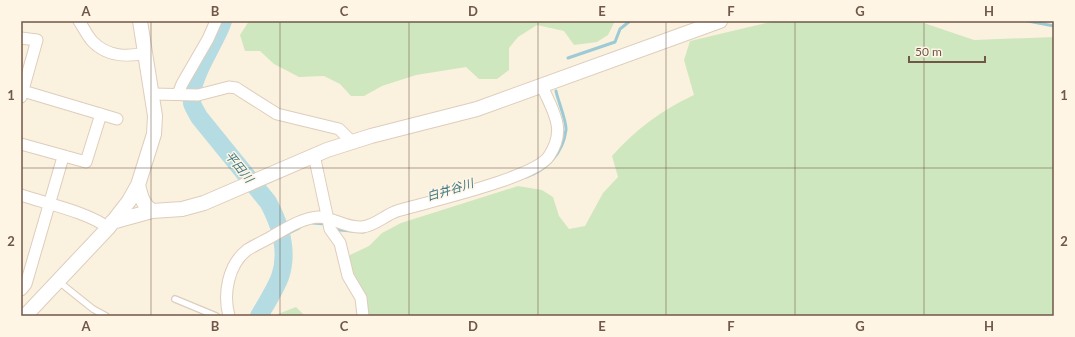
<svg xmlns="http://www.w3.org/2000/svg" width="1075" height="337" font-family="Lato,'Noto Sans JP',sans-serif">
<style>
.green{fill:#cfe7bf}
.lines{fill:none;stroke-linecap:round;stroke-linejoin:round}
.stream{stroke:#9ccbd5;stroke-width:3}
.river{stroke:#b5dce3;stroke-width:18}
.service-casing{stroke:#decdbc;stroke-width:8}
.minor-casing{stroke:#decdbc;stroke-width:13}
.tertiary-casing{stroke:#decdbc;stroke-width:16}
.service{stroke:#fff;stroke-width:5.5}
.minor{stroke:#fff;stroke-width:11}
.tertiary{stroke:#fff;stroke-width:14}
.grid{fill:none;stroke:#705748;stroke-width:1;stroke-opacity:0.55}
.labels{text-anchor:middle;stroke-width:3;stroke-linejoin:round;paint-order:stroke}
.water-label{font-size:12px;font-style:italic;fill:#437984;stroke:#fef5e5}
.neatline{fill:none;stroke:#705748;stroke-width:1.5}
.grid-label{font-size:13px;text-anchor:middle;font-weight:bold;fill:#705748}
</style>
<rect width="100%" height="100%" fill="#fbf1df"/>
<path class="green" d="M249,21H615L608,35L597,42L574,45L564,31L537,25L518,37L509,48V70L497,79H479L466,67L416,75L382,86L364,96H351L340,84L324,76L299,77L274,64L260,51H245L240,35Z
M775,21H918L974,40L1054,37V316H367L359,286L350,267V255L369,246L382,233L401,223L518,186L542,190L553,197L559,216L569,229L585,226L603,193L618,177L612,156C636,129 662,110 694,95L684,60L690,41Z
M296,307L305,316H277L278,314Z"/>
<g class="lines">
<path class="stream" d="M1028,21L1054,26
M568,58L615,42L620,29L630,21
M526,177C547,170 563,153 566,130C567,122 558,101 556,91
M313,223L326,224
M334,228L340,230L364,232
M282,239L287,234L299,228"/>
<path class="river" d="M223,21C215,45 189,78 192,103C193,107 197,113 199,117L268,202C280,224 289,251 280,277C275,290 266,304 259,316"/>
<g class="service-casing">
<path id="service" d="M58,281L93,309L106,316
M175,299L216,316"/>
</g>
<g class="minor-casing">
<path id="minor" d="M79,21C84,28 87,36 93,42C108,57 127,57 146,53
M21,38L37,40L21,97
M23,91L117,119
M153,94L198,95L229,87L236,88L277,114L339,129L352,142
M178,94L182,84L208,39L216,21
M21,144L86,162L101,114
M314,155L330,229L340,243L348,276L361,298L363,316
M21,195C44,203 91,213 108,228
M21,290L26,284L63,157
M229,316C223,294 228,265 247,250C255,245 264,241 271,237C285,229 302,218 318,217C333,217 345,228 362,227C375,226 385,215 397,211C427,202 535,178 549,156C567,129 553,112 542,86"/>
</g>
<g class="tertiary-casing">
<path id="tertiary" d="M152,211L182,209L204,203L327,150L371,136L477,109L720,21
M112,222L152,211C142,204 141,196 138,185
M25,316L108,228L129,201L138,185L154,134L155,116L140,21"/>
</g>
<use href="#service" class="service"/>
<use href="#minor" class="minor"/>
<use href="#tertiary" class="tertiary"/>
</g>
<path class="grid" d="M151,21V316M280,21V316M409,21V316M538,21V316M666,21V316M795,21V316M924,21V316M21,168H1054"/>
<g class="labels">
<g class="water-label">
<text transform="translate(239 167) rotate(51)" y="4">平田川</text>
<text transform="translate(450 190) rotate(-17)" y="4">白井谷川</text>
</g>
</g>
<rect width="1075" height="337" fill="none" stroke="#fef5e5" stroke-width="44"/>
<path d="M909 56v6h76v-6" fill="none" stroke="#705748" stroke-width="2"/>
<text x="915" y="56" font-size="12" fill="#705748" stroke="#fef5e5" stroke-width="3" paint-order="stroke">50 m</text>
<rect x="22" y="22" width="1031" height="293" class="neatline"/>
<g class="grid-label">
<text x="86" y="16">A</text>
<text x="215" y="16">B</text>
<text x="344" y="16">C</text>
<text x="473" y="16">D</text>
<text x="602" y="16">E</text>
<text x="731" y="16">F</text>
<text x="860" y="16">G</text>
<text x="989" y="16">H</text>
<text x="11" y="100">1</text>
<text x="1064" y="100">1</text>
<text x="11" y="246">2</text>
<text x="1064" y="246">2</text>
<text x="86" y="331">A</text>
<text x="215" y="331">B</text>
<text x="344" y="331">C</text>
<text x="473" y="331">D</text>
<text x="602" y="331">E</text>
<text x="731" y="331">F</text>
<text x="860" y="331">G</text>
<text x="989" y="331">H</text>
</g>
</svg>
